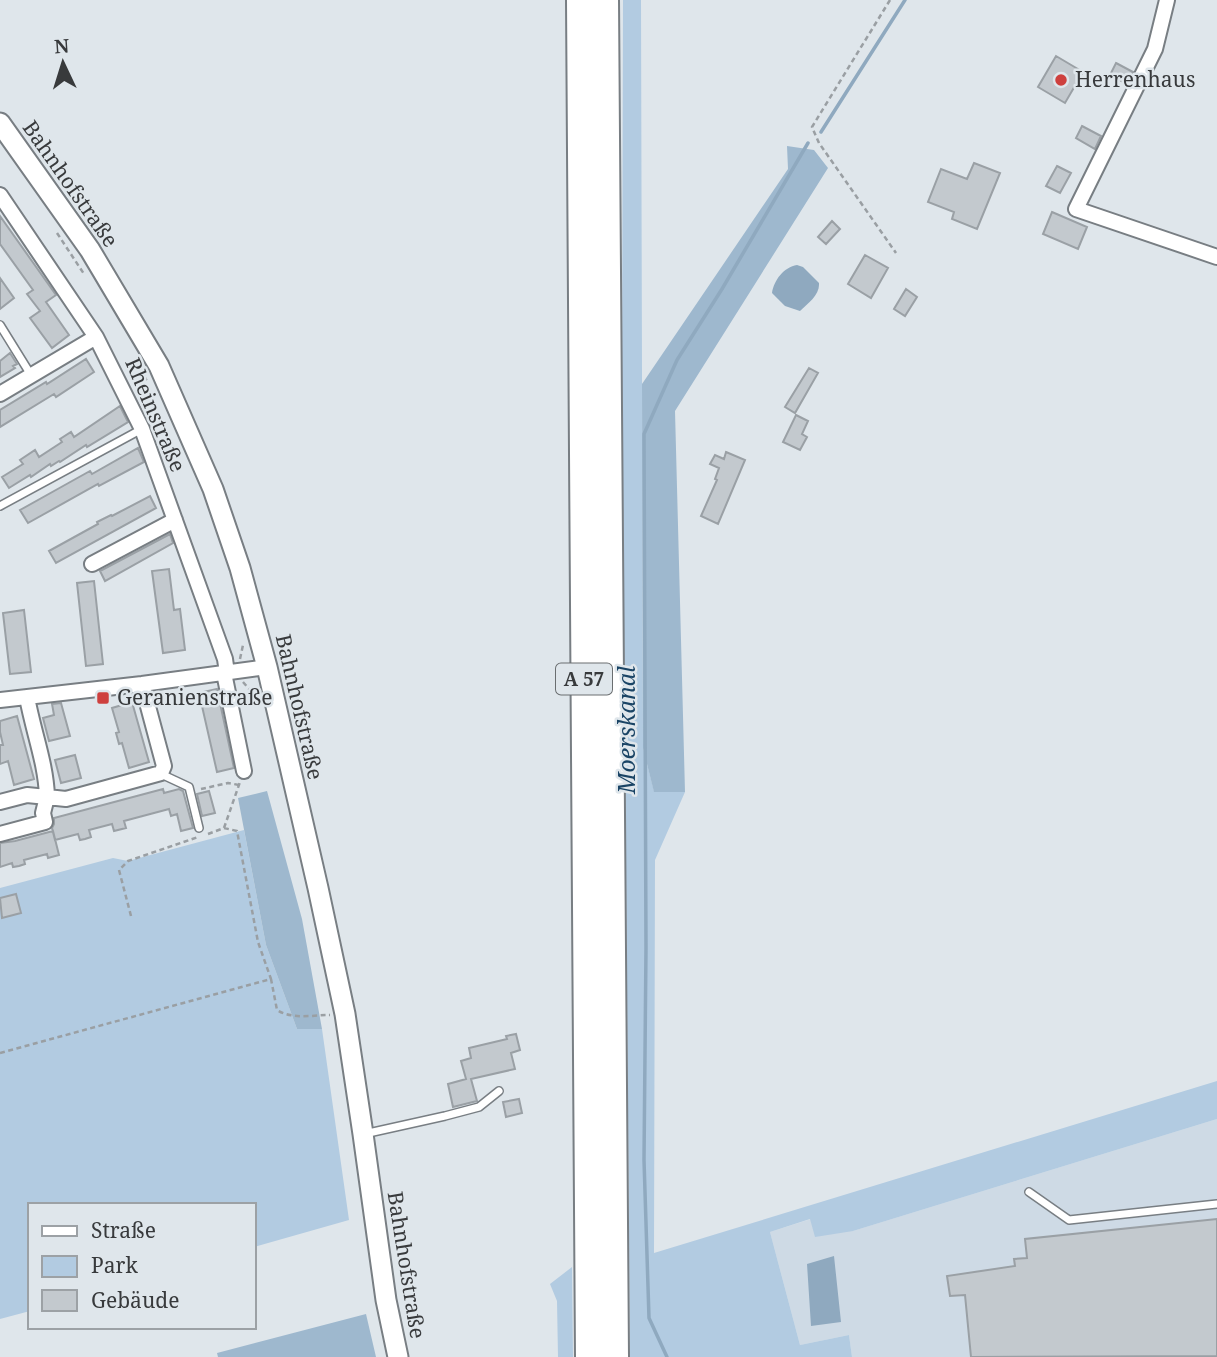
<svg xmlns="http://www.w3.org/2000/svg" width="1217" height="1357" font-family="'Noto Serif',serif">
<style>
.built{fill:#cedae5}
.green{fill:#b2cbe1}
.forest{fill:#9eb8ce}
.water{fill:#8fa9bf}
.lines{fill:none;stroke-linecap:round;stroke-linejoin:round}
.stream{stroke:#8fa9bf;stroke-width:3.5}
.building{fill:#c3c9ce;stroke:#9aa0a5;stroke-width:2}
.service-casing{stroke:#787e83;stroke-width:10}
.minor-casing{stroke:#787e83;stroke-width:18}
.secondary-casing{stroke:#787e83;stroke-width:23}
.motorway-casing{stroke:#787e83;stroke-width:30}
.path{stroke:#9a9fa3;stroke-width:2.5;stroke-dasharray:5 3.5;stroke-linecap:butt}
.service{stroke:#fff;stroke-width:7}
.minor{stroke:#fff;stroke-width:14}
.secondary{stroke:#fff;stroke-width:19}
.motorway{stroke:#fff;stroke-width:26}
.poi-dot{fill:#ce403e;stroke:#dfe6eb;stroke-width:2.5}
.labels{text-anchor:middle;stroke-width:5;stroke-linejoin:round;paint-order:stroke}
.shield{fill:#dfe6eb;stroke:#6a6e70;stroke-width:2}
.shield-label{font-size:19px;font-weight:bold;fill:#383a3c}
.poi-label{font-size:21px;fill:#383a3c;stroke:#dfe6eb;text-anchor:start}
.street-label{font-size:21px;fill:#383a3c;stroke:#dfe6eb}
.water-label{font-size:23px;font-style:italic;fill:#1a4465;stroke:#dfe6eb}
</style>
<rect width="100%" height="100%" fill="#dfe6eb"/>
<path class="built" d="M1217,1119V1357H852L849,1335L800,1345L770,1232L811,1219L853,1231Z"/>
<path class="green" d="M623,0H641L643,748L654,791L685,792L655,860L654,1253L1217,1081V1119L853,1231L815,1237L810,1219L770,1232L800,1345L849,1335L852,1357H630L622,383Z
M244,830L266,945L297,1029H322L349,1220L254,1247V1205H30V1311L0,1319V888L113,858L128,861Z
M572,1267L573,1357H558L557,1301L550,1284Z"/>
<path class="forest" d="M787,146L814,150L828,168L675,411L685,792H654L643,748L642,384L788,169Z
M267,791L302,919L322,1029H297L266,945L238,798Z
M366,1314L376,1357H218L217,1353Z"/>
<path class="water" d="M797,265L803,267L819,283C820,295 808,303 800,311L785,306L772,293C774,280 784,267 797,265Z
M834,1256L841,1322L811,1326L807,1264Z"/>
<g class="lines">
<path class="stream" d="M821,132L905,0
M667,1357L649,1318L644,1160L646,948L644,434L677,360L722,289L808,143"/>
</g>
<path class="building" d="M1056,56L1083,72L1065,103L1038,87Z
M1116,63L1133,72L1127,84L1110,75Z
M1082,126L1101,136L1095,149L1076,138Z
M974,163L1000,173L977,229L952,219L954,212L928,202L941,169L967,179Z
M1057,166L1071,173L1060,193L1046,186Z
M1052,212L1087,227L1078,249L1043,234Z
M0,216L56,295L46,302L69,335L52,348L30,318L40,311L27,294L33,290L0,244Z
M832,221L840,229L826,244L818,237Z
M865,255L888,268L871,298L848,284Z
M0,278L14,298L0,309Z
M906,289L917,297L905,316L894,309Z
M10,353L17,364L13,366L15,368L0,377V361Z
M86,359L94,372L56,397L54,394L0,427V410L46,382L47,384Z
M809,368L818,373L795,413L785,407Z
M120,406L128,422L87,447L86,445L60,462L59,461L51,466L50,464L31,477L30,475L9,488L2,477L23,464L20,460L35,450L39,457L62,442L60,439L71,432L74,437Z
M796,415L808,421L802,434L807,437L800,450L783,442Z
M138,448L144,462L99,486L98,484L28,523L20,510L72,481L90,471L92,474Z
M726,452L745,460L718,524L701,516L717,480L715,479L719,468L710,464L715,455L724,459Z
M150,496L156,508L56,563L49,551L98,524L97,522L111,515L112,516Z
M170,534L173,543L105,581L100,571Z
M169,569L174,610L180,609L185,650L163,653L152,571Z
M94,581L103,664L86,666L77,583Z
M24,610L31,672L10,674L3,613Z
M217,689L234,768L217,772L199,693Z
M132,702L149,762L129,768L122,743L119,744L116,733L119,732L112,708Z
M61,703L70,736L49,741L43,718L54,715L52,704Z
M17,716L34,779L14,785L8,761L0,764V745H3L0,732V721Z
M75,755L81,778L61,783L55,760Z
M163,789L164,793L179,789L183,791L193,828L181,831L177,814L171,816L169,809L124,821L126,828L114,831L112,824L89,830L91,837L85,839L80,840L78,834L55,840L52,828L54,824V818Z
M209,791L215,813L202,816L197,794Z
M53,831L59,855L48,858L47,854L24,860L25,864L19,866L13,867L12,863L0,867V843L15,841Z
M16,894L21,913L2,918L0,898Z
M516,1034L520,1050L511,1053L515,1069L471,1079L477,1101L453,1107L448,1084L466,1079L461,1061L471,1058L469,1048L507,1039L506,1036Z
M519,1099L522,1113L506,1117L503,1102Z
M1217,1219V1356L971,1357L965,1295L950,1296L947,1276L1015,1266L1014,1259L1027,1258L1025,1239Z"/>
<g class="lines">
<g class="service-casing">
<path id="service" d="M0,325L31,375
M0,506L142,429
M161,774L189,787L199,828
M364,1134L445,1116L479,1107L499,1091
M1029,1192L1069,1220L1217,1204"/>
</g>
<g class="minor-casing">
<path id="minor" d="M1167,0L1155,49L1076,209L1217,257
M0,195L96,337L142,429L225,659L227,673
M0,394L96,337
M92,564L175,520
M224,673L244,771
M27,697C33,731 46,763 47,797L66,799L161,773L164,766L142,684
M0,700L142,684L267,667
M0,802L27,795L47,797L43,813L45,822L0,834"/>
</g>
<g class="secondary-casing">
<path id="secondary" d="M0,123L90,250L159,366L213,489L240,568L267,667L318,888L345,1014L363,1134L386,1300L398,1357"/>
</g>
<g class="motorway-casing">
<path id="motorway" d="M580,0L589,1357
M605,0L615,1357"/>
</g>
<path class="path" d="M890,0L812,127L819,143L896,253
M57,233L84,274
M136,361L148,383
M240,659L243,645
M243,682L257,698
M201,789L228,783L239,785
M224,828L240,782
M208,834L224,828L237,831L258,942L271,979
M131,916L119,870L128,861L198,837
M0,1053L271,979L277,1010C293,1020 313,1015 330,1015"/>
<use href="#service" class="service"/>
<use href="#minor" class="minor"/>
<use href="#secondary" class="secondary"/>
<use href="#motorway" class="motorway"/>
</g>
<g class="poi-dot">
<circle cx="1061" cy="80" r="7"/>
<rect x="96" y="691" width="14" height="14" rx="3.5"/>
</g>
<g class="labels">
<rect class="shield" x="556" y="663.5" width="56" height="31" rx="5"/>
<g class="shield-label">
<text x="584" y="686">A 57</text>
</g>
<g class="poi-label">
<text x="1075" y="87">Herrenhaus</text>
<text x="117" y="705">Geranienstraße</text>
</g>
<g class="street-label">
<text transform="translate(70 184) rotate(55)" y="7">Bahnhofstraße</text>
<text transform="translate(155 415) rotate(67)" y="7">Rheinstraße</text>
<text transform="translate(299 707) rotate(77)" y="7">Bahnhofstraße</text>
<text transform="translate(406 1265) rotate(81)" y="7">Bahnhofstraße</text>
</g>
<g class="water-label">
<text transform="translate(627 730) rotate(-90)" y="8">Moerskanal</text>
</g>
</g>
<rect x="28" y="1203" width="228" height="126" fill="#dfe6eb" stroke="#9ca1a5" stroke-width="2"/>
<rect x="42" y="1226" width="35" height="10" fill="#ffffff" stroke="#9ca1a5" stroke-width="2"/>
<text x="91" y="1238" font-size="21" fill="#383a3c">Straße</text>
<rect x="42" y="1256" width="35" height="21" fill="#b2cbe1" stroke="#9ca1a5" stroke-width="2"/>
<text x="91" y="1273" font-size="21" fill="#383a3c">Park</text>
<rect x="42" y="1290" width="35" height="21" fill="#c3c9ce" stroke="#9ca1a5" stroke-width="2"/>
<text x="91" y="1308" font-size="21" fill="#383a3c">Gebäude</text>
<g transform="translate(63 63) rotate(356)" stroke="#dfe6eb" stroke-width="5" paint-order="stroke">
<path d="M0-5L12 26L0 18L-12 26Z" fill="#383a3c"/>
<text y="-10" font-size="19" font-weight="bold" text-anchor="middle" fill="#383a3c">N</text>
</g>
</svg>
